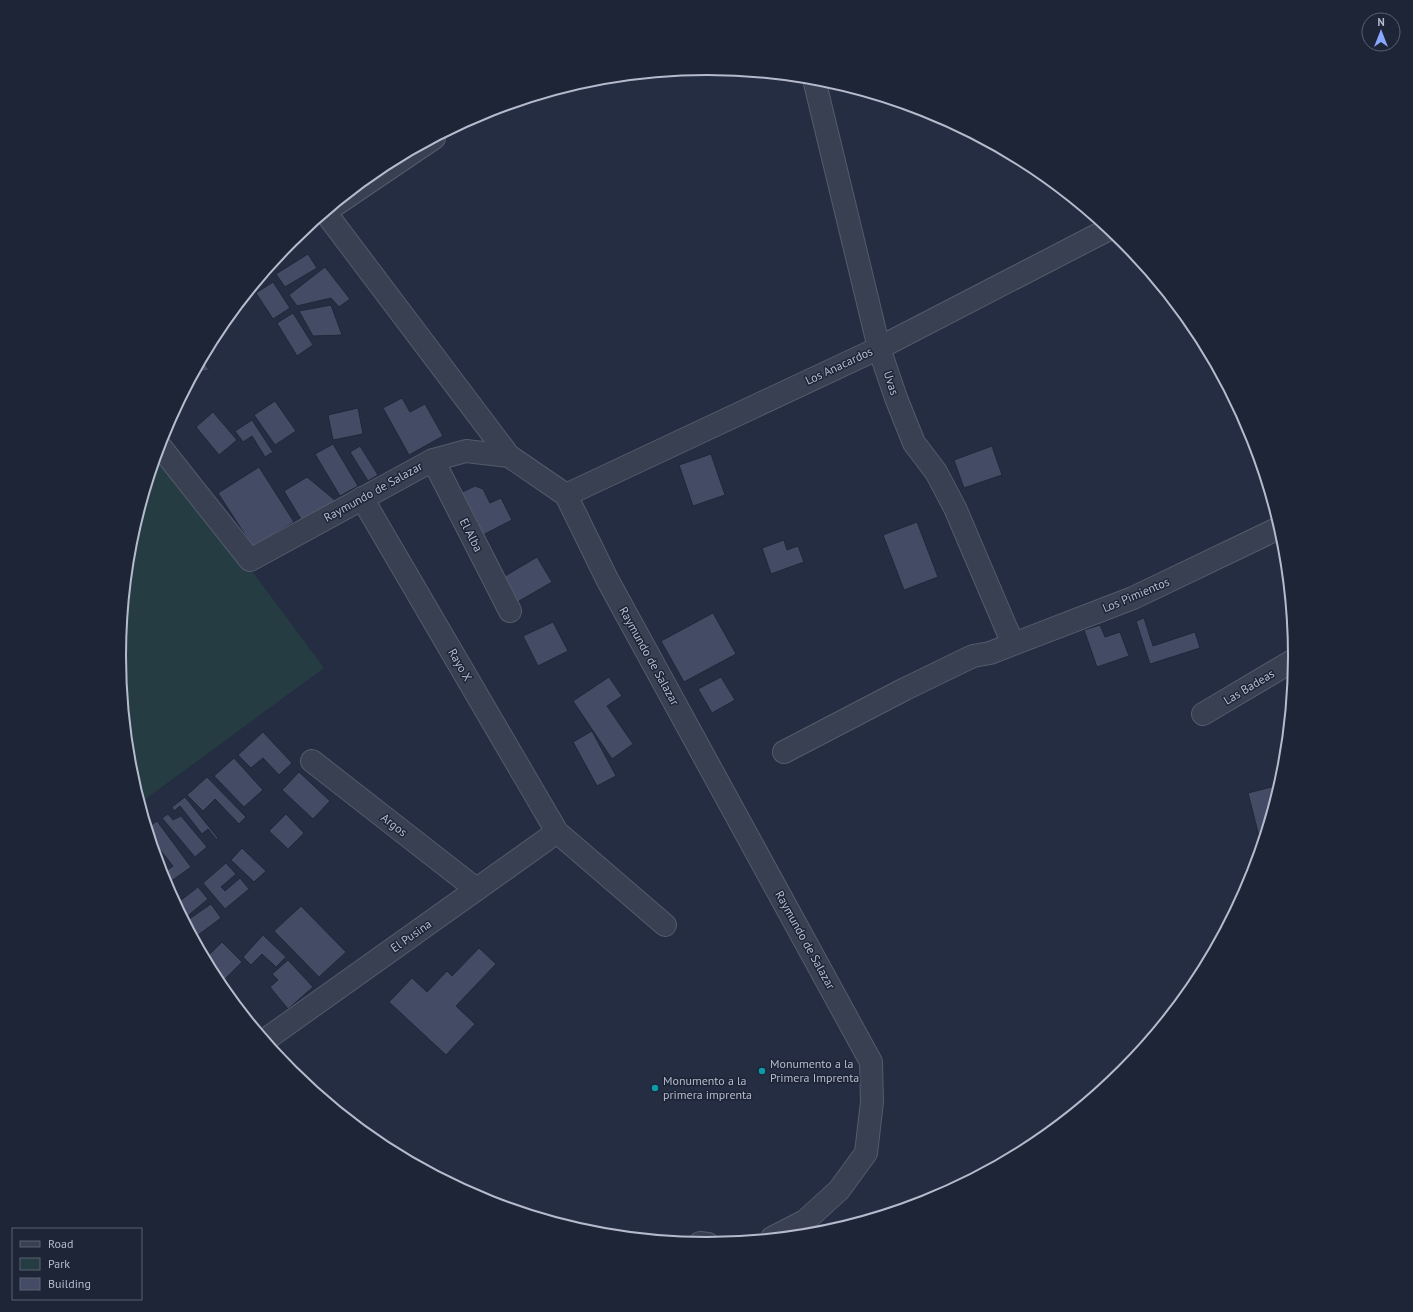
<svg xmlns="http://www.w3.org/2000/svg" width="1413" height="1312" font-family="'PT Sans',sans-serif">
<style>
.green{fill:#263c43}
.building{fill:#434c64;stroke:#1f2739}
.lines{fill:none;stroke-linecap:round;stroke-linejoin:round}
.minor-casing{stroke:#535b6c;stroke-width:24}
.minor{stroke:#394052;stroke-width:22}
.culture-dot{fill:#0f9aa8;stroke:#1d2537;stroke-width:1.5}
.labels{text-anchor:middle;stroke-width:3;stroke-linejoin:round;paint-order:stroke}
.street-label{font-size:12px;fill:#b5bbcc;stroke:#1d2537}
.poi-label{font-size:12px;fill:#b5bbcc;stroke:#1d2537;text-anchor:start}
.rim{fill:none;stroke:#b5bbcc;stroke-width:2}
</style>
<rect width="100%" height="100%" fill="#242d42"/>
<path class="green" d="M159,446L324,668L140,803L130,770L119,656L130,541Z"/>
<path class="building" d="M308,254L317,268L285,287L276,274Z
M325,267L350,299L339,307L331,298L297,306L289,295Z
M273,282L290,308L273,319L256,293Z
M331,305L342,335L313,336L299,311Z
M293,313L313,345L297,356L277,323Z
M202,359L209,370L194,373Z
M402,398L410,412L425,404L443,436L409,455L383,408Z
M275,401L296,431L275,445L254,415Z
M358,408L363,434L333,440L328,415Z
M213,412L237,440L219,455L196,427Z
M252,420L273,452L265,457L252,436L243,442L235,431Z
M333,444L358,486L340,496L315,454Z
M360,446L378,475L368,481L350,452Z
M992,446L1002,475L964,488L954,460Z
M711,454L725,495L693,506L679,465Z
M259,467L294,522L253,547L218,493Z
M307,477L336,501L302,521L284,491Z
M475,486L483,489L490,503L501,498L512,520L479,537L458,494Z
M917,522L938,577L904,590L883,535Z
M784,540L787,550L798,546L804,562L771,574L762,548Z
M537,557L552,582L514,604L500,579Z
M713,613L736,654L684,682L661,641Z
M1144,618L1153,646L1195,632L1200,648L1150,664L1136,621Z
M553,622L568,651L538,666L523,636Z
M1100,625L1105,637L1120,632L1129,656L1097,667L1084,630Z
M609,677L622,696L607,706L633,744L612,759L573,701Z
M721,677L735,700L712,713L698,689Z
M592,731L616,776L597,786L573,742Z
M263,732L292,763L279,775L263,758L251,768L238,755Z
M234,758L263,790L244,807L214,776Z
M299,772L330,801L313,819L282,790Z
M207,777L246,817L239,824L215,799L203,811L187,795Z
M1279,785L1261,844L1248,793Z
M185,797L218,838L217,840L208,829L202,834L180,806L174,811L172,807Z
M168,814L173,820L181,816L207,847L195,857L162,818Z
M286,814L304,833L288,849L269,831Z
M157,821L191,867L170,882L163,873L173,866L157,846L153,849L147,828Z
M242,848L266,871L254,882L231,860Z
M226,863L236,874L221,887L225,891L240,878L249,889L225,909L203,883Z
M198,887L208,899L184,919L176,904Z
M211,904L221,918L194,938L185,922Z
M301,906L346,952L319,977L274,931Z
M263,935L286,957L276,967L262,954L251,965L243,957Z
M222,942L242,962L222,982L212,973L205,959Z
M479,948L496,964L456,1006L475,1024L446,1055L389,1002L412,978L427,992L447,971L452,976Z
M288,960L313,987L288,1009L270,987L278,980L272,974Z"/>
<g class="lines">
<g class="minor-casing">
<path id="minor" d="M814,79L879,348L896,398L914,443L936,472L955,508L1013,644
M332,207L434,138
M325,212L509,456
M159,445L250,560L433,460L466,451L509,456L566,495L607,579L871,1062L872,1102L866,1153L839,1190L805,1221L772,1238
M433,460L510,611
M566,495L879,348L1109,229
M362,498L557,832L665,925
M1203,714L1294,660
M784,752L905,689L973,656L990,653L1133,598L1279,528
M312,761L476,889
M265,1040L557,832
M700,1243L708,1244"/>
</g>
<use href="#minor" class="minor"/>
</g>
<g class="culture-dot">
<circle cx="762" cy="1071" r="4"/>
<circle cx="655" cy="1088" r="4"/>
</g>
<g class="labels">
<g class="street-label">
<text transform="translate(839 366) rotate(-25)" y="4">Los Anacardos</text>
<text transform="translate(891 383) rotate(72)" y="4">Uvas</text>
<text transform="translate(373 492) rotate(-29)" y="4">Raymundo de Salazar</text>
<text transform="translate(471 535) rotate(63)" y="4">El Alba</text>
<text transform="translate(1136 595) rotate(-23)" y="4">Los Pimientos</text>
<text transform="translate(649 656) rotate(61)" y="4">Raymundo de Salazar</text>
<text transform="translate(460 665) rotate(60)" y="4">Rayo X</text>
<text transform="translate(1249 687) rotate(-31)" y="4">Las Badeas</text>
<text transform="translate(394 825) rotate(38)" y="4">Argos</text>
<text transform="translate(411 936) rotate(-35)" y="4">El Pusina</text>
<text transform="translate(805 940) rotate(61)" y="4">Raymundo de Salazar</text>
</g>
<g class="poi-label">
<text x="770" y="1068">Monumento a la<tspan x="770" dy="14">Primera Imprenta</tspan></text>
<text x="663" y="1085">Monumento a la<tspan x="663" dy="14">primera imprenta</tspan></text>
</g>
</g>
<path d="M0 0H1413V1312H0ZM126 656a581 581 0 1 1 1162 0a581 581 0 1 1-1162 0Z" fill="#1d2537" fill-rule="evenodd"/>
<path class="rim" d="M126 656a581 581 0 1 1 1162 0a581 581 0 1 1-1162 0Z"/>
<rect x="12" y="1228" width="130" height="72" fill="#1d2537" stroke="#5a6173"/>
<rect x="20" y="1241" width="20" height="6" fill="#394052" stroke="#5a6173"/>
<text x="48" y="1248" font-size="12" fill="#b5bbcc">Road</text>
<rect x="20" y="1258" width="20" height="12" fill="#263c43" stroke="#5a6173"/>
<text x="48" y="1268" font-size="12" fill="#b5bbcc">Park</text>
<rect x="20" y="1278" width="20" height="12" fill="#434c64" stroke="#5a6173"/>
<text x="48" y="1288" font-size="12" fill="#b5bbcc">Building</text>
<g transform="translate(1381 32)"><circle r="19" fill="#1d2537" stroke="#5a6173"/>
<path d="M0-3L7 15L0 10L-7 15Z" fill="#89a7fe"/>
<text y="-6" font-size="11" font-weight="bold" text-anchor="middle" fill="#b5bbcc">N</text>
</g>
</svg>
